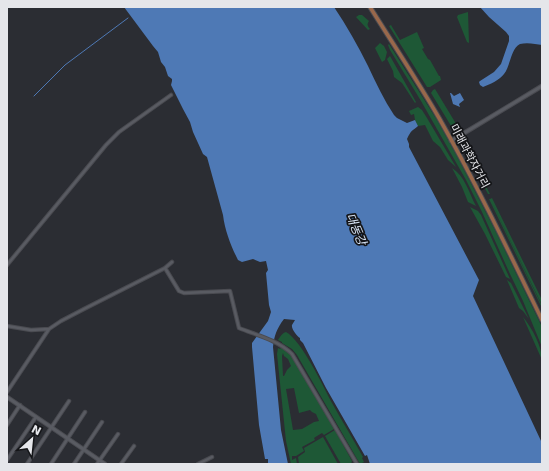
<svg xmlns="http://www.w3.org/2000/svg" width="549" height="471" font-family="'DejaVu Sans','Noto Sans KR',sans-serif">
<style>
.green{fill:#1e5836;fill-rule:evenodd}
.water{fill:#4e79b5}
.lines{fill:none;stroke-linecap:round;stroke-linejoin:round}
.stream{stroke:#4e79b5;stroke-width:1}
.minor-casing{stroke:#4a4b51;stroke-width:4.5}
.tertiary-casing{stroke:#4a4b51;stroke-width:5}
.primary-casing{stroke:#4a4b51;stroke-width:5.5}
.minor{stroke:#595b62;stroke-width:2.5}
.tertiary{stroke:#595b62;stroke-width:3}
.primary{stroke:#99684b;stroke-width:3.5}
.labels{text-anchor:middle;stroke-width:3.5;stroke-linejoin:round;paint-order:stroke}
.street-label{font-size:11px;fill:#e5e6ea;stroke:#141518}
.water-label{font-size:12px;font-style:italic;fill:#d6e2f3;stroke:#141518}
</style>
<rect width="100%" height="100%" fill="#2b2d33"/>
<path class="green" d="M468,12L469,43L467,42L457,17L458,15Z
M359,15H362L369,21C367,24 367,26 370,29L368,30L356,17Z
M391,25L400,40L417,32L424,48L422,49L428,59L430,60L439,76H440L441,80L430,87H427L389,26Z
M380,43L384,46L387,52L385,60L382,62L375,48Z
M389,44L437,120L459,160L497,234L542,327V347L523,301L510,274L482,212L466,180L421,101L390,50L388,45Z
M390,56L416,102L415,103L402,83L394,77L393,71L387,59Z
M435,89L461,132L456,134L431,93L433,90Z
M418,107L422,110L427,118L456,167L448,160L440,147L433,141L425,125L418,126L415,120L414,114L411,115L409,111Z
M460,137L490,194H488L459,139Z
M452,168C465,176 469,193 476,206L468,202L462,187Z
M492,198L542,300V305L490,199Z
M489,199H490L542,306V308Z
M470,207L478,211L481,215L510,279L506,277L485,234Z
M507,280L511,283L529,319L523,311L519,308Z
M523,317C532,328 542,346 542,360Z
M286,332C302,341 323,386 332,403C342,421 353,439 363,457L362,458L364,462L360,464L297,355L292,349L282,343V342L278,340C280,337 282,333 286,332Z
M281,347L289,353L295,360L334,429L324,435L322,433L317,436L314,438L315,440L302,447L304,451L296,456H292V460L296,458L297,464H291L286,441L277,354L278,348L280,349ZM283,353L284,356L288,359L291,366L287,370L284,376H283L282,356ZM294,388L299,413L310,410L312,412L316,414L319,421L314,422L302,429L293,430L286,389Z
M335,430L352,461L351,464H341L325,436Z
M323,437L338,464H299L298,457L305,452L304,448Z"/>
<path class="water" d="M124,7H334C347,26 358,46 368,66C376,83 384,100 394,115L397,118L407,123L415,120L418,126C412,131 411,130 407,139L409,144V147L479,280L473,296L542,443V464H370L367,455L365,456L326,388L303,343L300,340V338C297,336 291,329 292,325C293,323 294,322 295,320L284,319C277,328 274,336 273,347L281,430L288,464H266L268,463V459H265L259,425L252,347V343L268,321L271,312L269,305L266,273L268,270L266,261L260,262L253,259L242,262L238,260C231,246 225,231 223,215L207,157L203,154L193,132L190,122L183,109L171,85L172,81V79L168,76L165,67L161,62L158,52L153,46Z
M480,7H542V45C536,44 527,42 520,44C511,48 510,67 504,74C499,80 491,84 483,87L480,85L479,82L480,81L494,72L501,64L509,41V36L506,32L489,17Z
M450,93H451L454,96L460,93L464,100L459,104L460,107L453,104Z"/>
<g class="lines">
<path class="stream" d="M34,96L65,65L128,18"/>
<g class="minor-casing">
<path id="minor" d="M7,265L106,145L119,132L171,95
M165,268L179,291L184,293L230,291L239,328C256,335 278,340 292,354L357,464
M7,326L31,330L49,329
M7,392L49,329L61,321L84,309L165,268L172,262
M7,425L20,405
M7,460L36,417
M27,464L69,401
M51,464L85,412
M74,464L102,422
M97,464L118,434
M121,464L134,446
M198,464L212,457"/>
</g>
<g class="tertiary-casing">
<path id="tertiary" d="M451,141L542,86
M7,397L105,464"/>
</g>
<g class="primary-casing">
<path id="primary" d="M370,7C393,44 417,80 439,118C476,183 509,252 542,320"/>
</g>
<use href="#minor" class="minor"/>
<use href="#tertiary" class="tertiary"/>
<use href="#primary" class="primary"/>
</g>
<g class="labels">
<g class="street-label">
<text transform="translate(470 156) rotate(62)" y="4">미래과학자거리</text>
</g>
<g class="water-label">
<text transform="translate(356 229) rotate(67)" y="4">대동강</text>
</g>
</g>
<rect width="549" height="471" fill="none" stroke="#e5e6ea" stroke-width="16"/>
<g transform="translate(32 439) rotate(27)" stroke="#141518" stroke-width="3" paint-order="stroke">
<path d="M0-3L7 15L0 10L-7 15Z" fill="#e5e6ea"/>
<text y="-6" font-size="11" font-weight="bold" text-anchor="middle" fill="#e5e6ea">N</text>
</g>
</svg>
